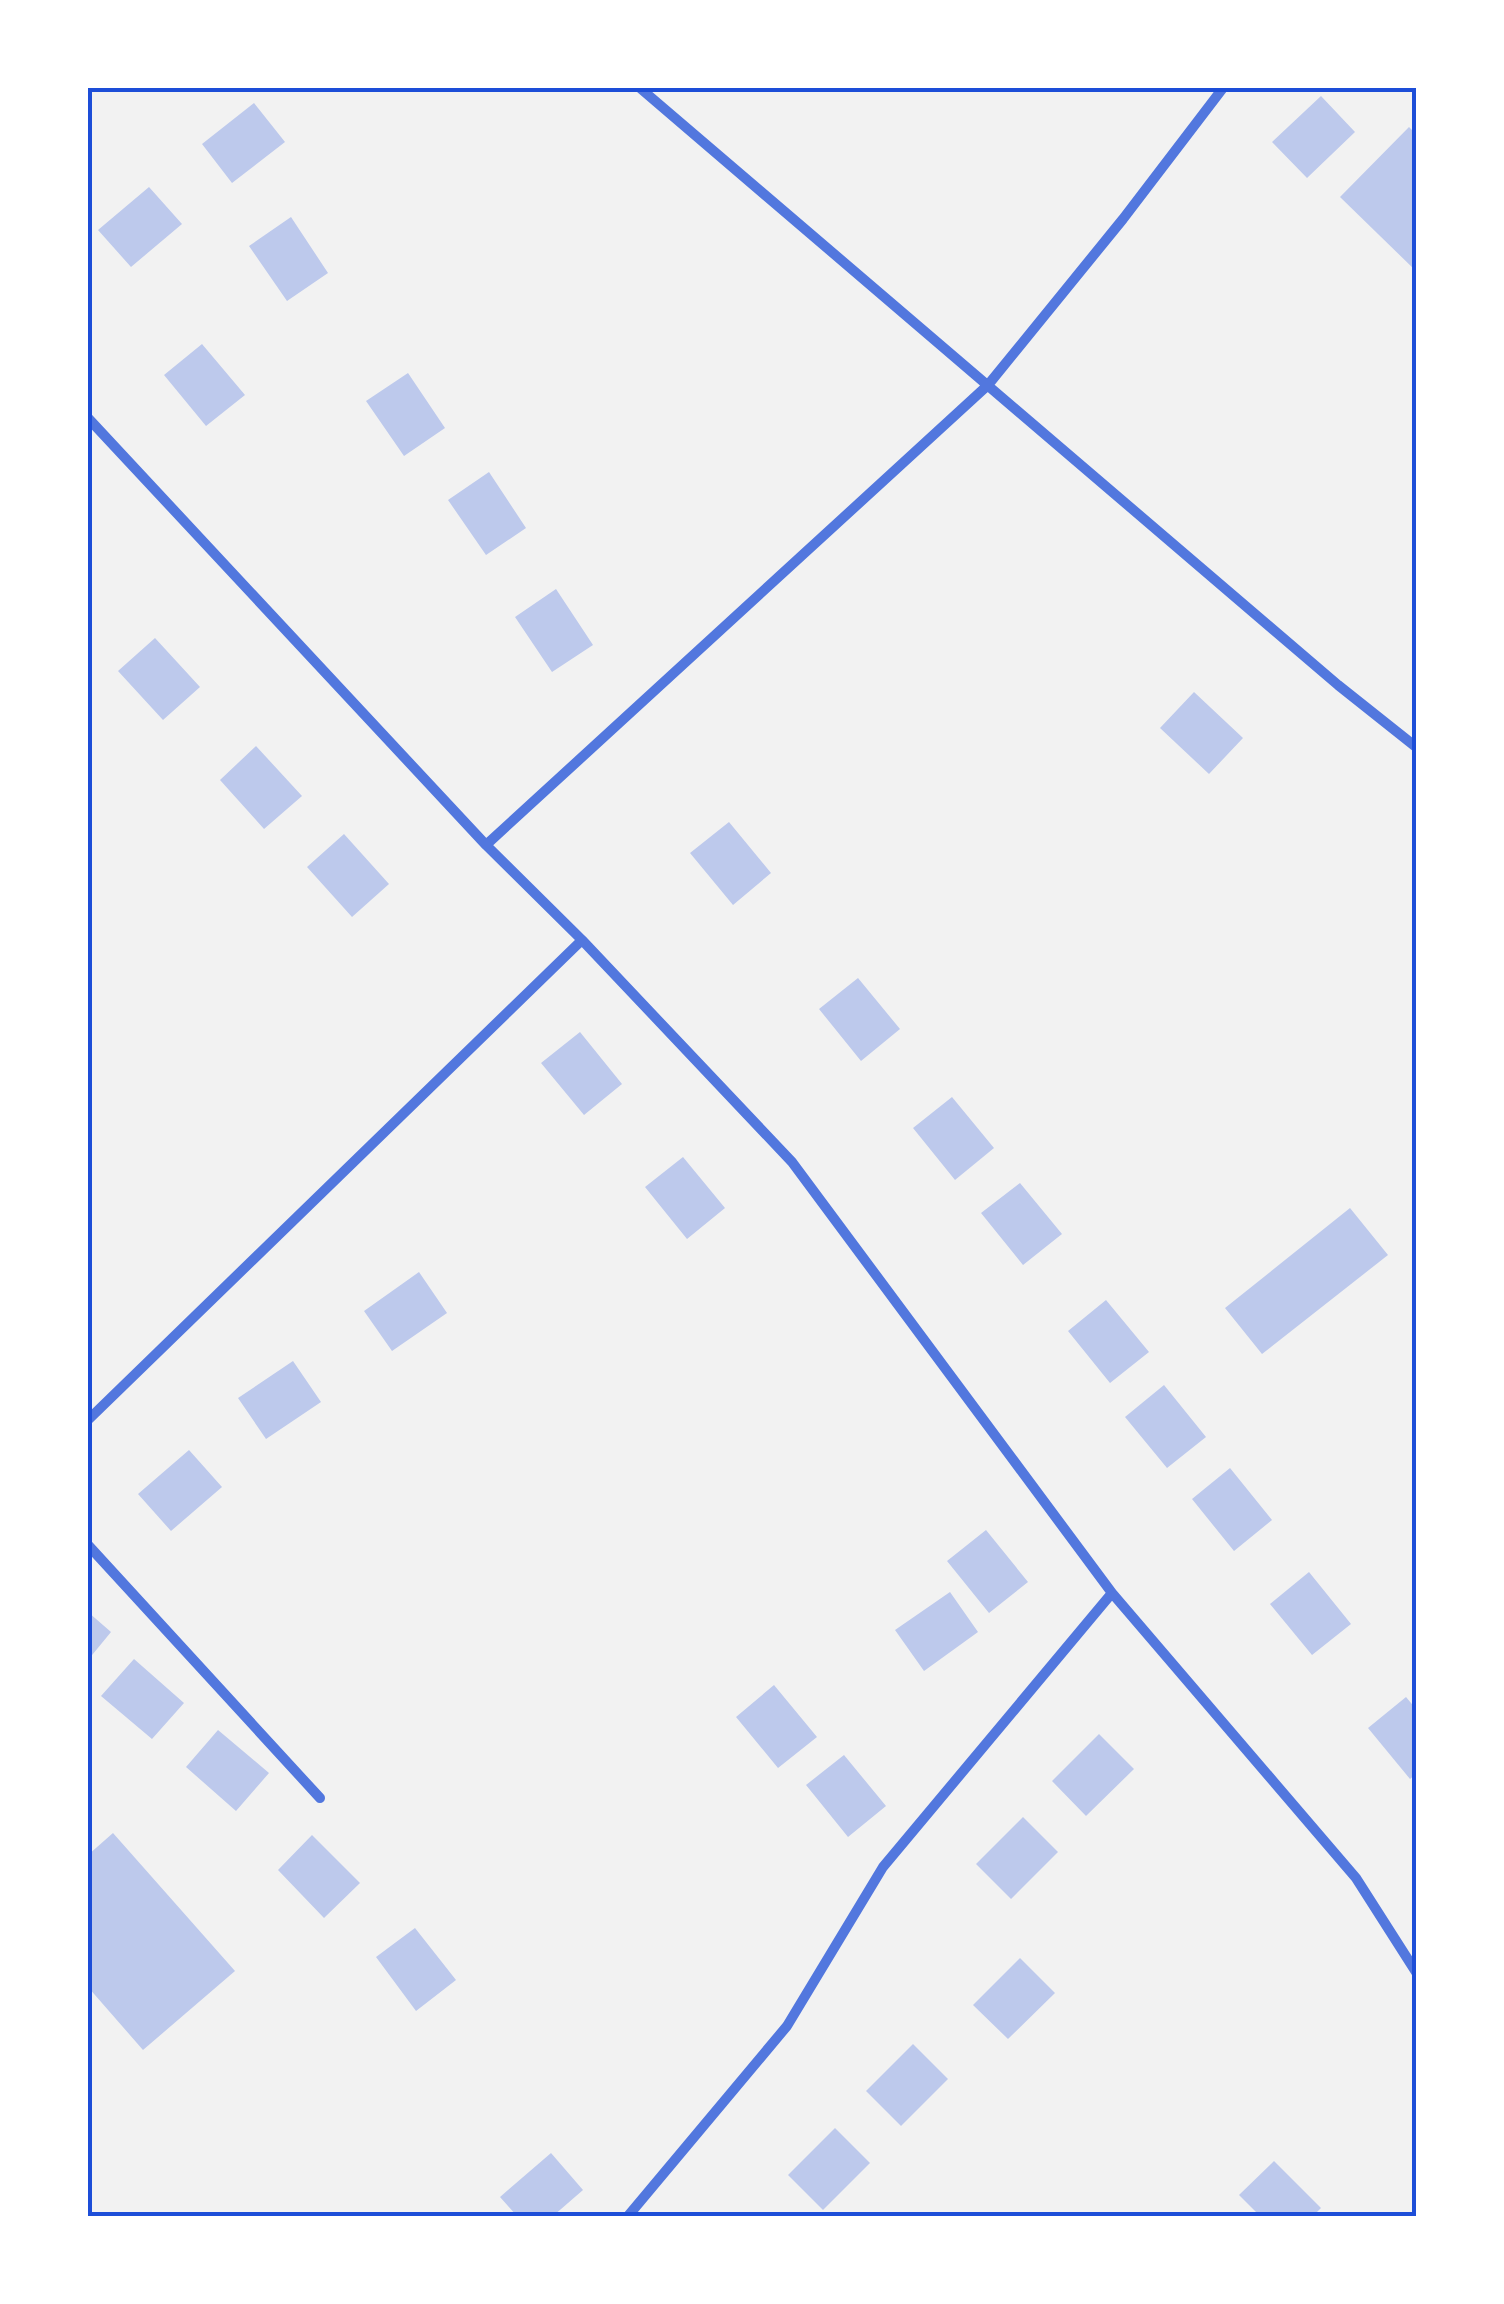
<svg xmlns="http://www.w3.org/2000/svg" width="1504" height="2304" font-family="'Varela Round',sans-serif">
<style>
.building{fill:#bdc9ec}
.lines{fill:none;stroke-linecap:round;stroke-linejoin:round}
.minor{stroke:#5277de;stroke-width:10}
.neatline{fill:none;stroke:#1d4ed8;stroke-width:4}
</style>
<rect width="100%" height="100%" fill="#f2f2f2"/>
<path class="building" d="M1321,96L1355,132L1307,178L1272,142Z
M254,103L285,142L232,183L202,144Z
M1409,127L1416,134V271L1340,197Z
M149,187L182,224L131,267L98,230Z
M291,217L328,273L287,301L249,246Z
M202,344L245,395L206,426L164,375Z
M408,373L445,428L404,456L366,401Z
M489,472L526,528L486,555L448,500Z
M556,589L593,645L552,672L515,617Z
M155,638L200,687L163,720L118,671Z
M1194,692L1243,738L1209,774L1160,728Z
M256,746L302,796L264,829L220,780Z
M729,822L771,873L733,905L690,853Z
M344,834L389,884L352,917L307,867Z
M858,978L900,1029L861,1061L819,1009Z
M580,1032L622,1084L584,1115L541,1063Z
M952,1097L994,1148L955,1180L913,1128Z
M683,1157L725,1208L687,1239L645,1187Z
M1020,1183L1062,1234L1023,1265L981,1213Z
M1350,1208L1388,1255L1262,1354L1225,1308Z
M419,1272L447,1313L392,1351L364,1311Z
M1106,1300L1149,1352L1110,1383L1068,1331Z
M293,1361L321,1402L266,1439L238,1398Z
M1164,1385L1206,1437L1167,1468L1125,1417Z
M189,1450L222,1487L171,1531L138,1494Z
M1230,1468L1272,1520L1234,1551L1192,1499Z
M986,1530L1028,1582L989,1613L947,1561Z
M1309,1572L1351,1624L1312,1655L1270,1604Z
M950,1592L978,1632L924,1671L895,1630Z
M88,1612L111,1632L88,1660Z
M134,1659L184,1703L152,1739L101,1696Z
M774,1685L817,1737L778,1768L736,1717Z
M1406,1697L1416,1709V1774L1410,1779L1368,1728Z
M218,1730L269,1773L236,1811L186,1767Z
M1099,1734L1134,1769L1086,1816L1052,1781Z
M844,1755L886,1806L848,1837L806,1785Z
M1023,1817L1058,1852L1011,1899L976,1864Z
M113,1833L235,1971L143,2050L88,1987V1855Z
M312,1835L360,1883L324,1918L278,1870Z
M415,1928L456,1980L416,2011L376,1957Z
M1020,1958L1055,1993L1008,2039L973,2005Z
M913,2044L948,2079L901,2126L866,2091Z
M835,2128L870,2163L823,2210L788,2175Z
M551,2153L583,2190L553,2216H517L500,2197Z
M1274,2161L1321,2208L1313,2216H1260L1239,2195Z"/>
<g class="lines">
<path class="minor" d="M640,88L1338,685L1416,747
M88,418L486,845L582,940L792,1162L1112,1593L1356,1878L1416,1972
M486,845L988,385L1123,219L1223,88
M88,1420L582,940
M88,1545L320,1798
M628,2216L787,2026L883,1867L1112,1593"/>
</g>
<rect width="1504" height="2304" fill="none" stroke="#ffffff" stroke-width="180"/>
<rect x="90" y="90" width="1324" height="2124" class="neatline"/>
</svg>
